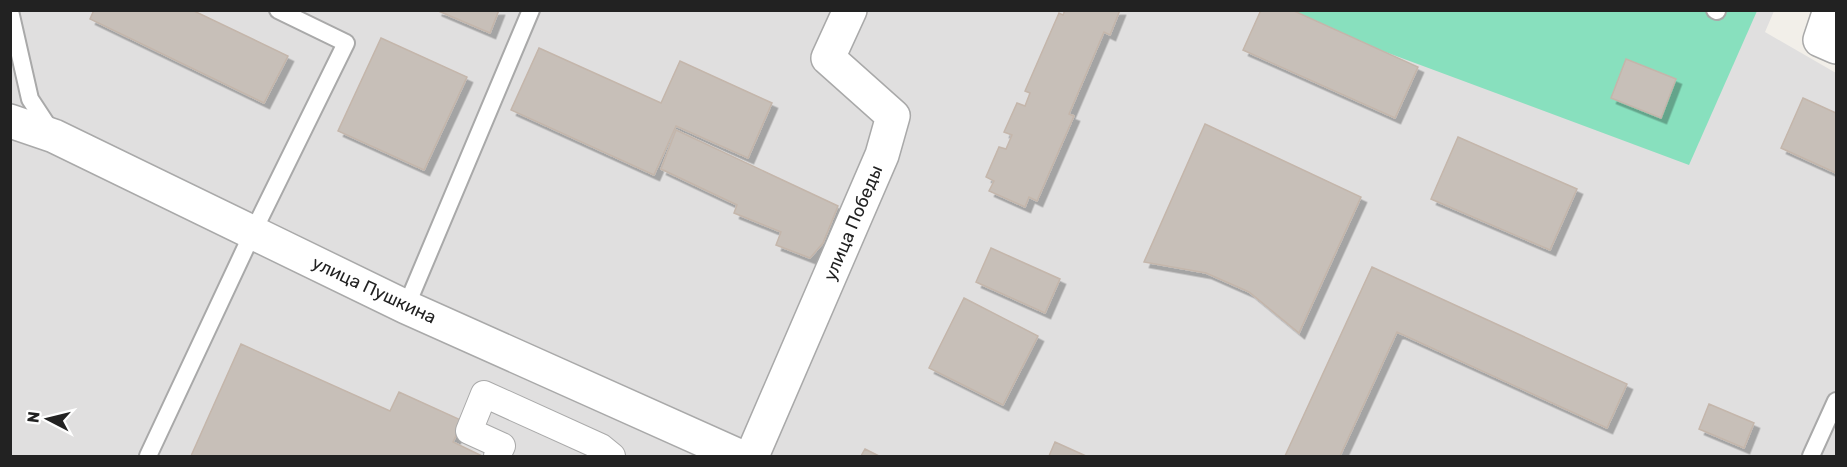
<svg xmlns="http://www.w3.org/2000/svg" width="1847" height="467" font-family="Rubik,sans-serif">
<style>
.residential{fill:#e0dfdf}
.pitch{fill:#88e0be}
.building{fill:#c7bfb8;stroke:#c4b6ab;stroke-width:1.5;filter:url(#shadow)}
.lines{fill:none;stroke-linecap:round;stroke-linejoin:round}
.service-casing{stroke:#a9a9a9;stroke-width:20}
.pedestrian-casing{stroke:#a9a9a9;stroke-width:28}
.minor-casing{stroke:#a9a9a9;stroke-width:36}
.tertiary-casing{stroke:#a9a9a9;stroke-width:36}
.service{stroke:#fff;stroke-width:16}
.pedestrian{stroke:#fff;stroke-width:26}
.minor{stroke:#fff;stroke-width:33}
.tertiary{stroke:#fff;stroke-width:33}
.labels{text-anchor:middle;stroke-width:5;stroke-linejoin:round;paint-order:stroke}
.street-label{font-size:18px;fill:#222;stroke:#fff}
</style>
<defs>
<filter id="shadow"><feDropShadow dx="5.5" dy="5.5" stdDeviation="0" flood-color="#0004"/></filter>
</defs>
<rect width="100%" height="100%" fill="#f2efe9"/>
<path class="residential" d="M10,11H1774L1765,32L1836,73V456H11Z"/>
<path class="pitch" d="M1275,11H1757L1689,165Z"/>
<path class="building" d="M94,10H192L288,56L264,103L90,19Z
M436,10H499L490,33Z
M1065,10H1120L1110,35L1104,32L1069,114L1074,116L1037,201L1029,197L1025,207L989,191L994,181L986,177L999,147L1006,149L1012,135L1004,132L1017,103L1025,106L1030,93L1025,91L1059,13L1063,15Z
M1261,10H1292L1418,67L1395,118L1243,50Z
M381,38L467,77L424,170L338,131Z
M539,48L661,103L680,61L772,103L748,158L676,126L654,175L511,110Z
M1626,59L1676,79L1661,118L1611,98Z
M1803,98L1836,113V173L1781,148Z
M1205,124L1361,197L1299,333L1249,292L1206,273L1144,262Z
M676,130L838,206L823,243L810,258L776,245L781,232L734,213L737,205L661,169Z
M1458,137L1577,189L1550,250L1431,199Z
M991,248L1060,279L1045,313L976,282Z
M1372,267L1627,384L1607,428L1397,332L1340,456H1285Z
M964,298L1038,336L1003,405L929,368Z
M241,344L390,411L399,392L463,421L453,442L482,456H191Z
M1709,404L1754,423L1744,448L1699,429Z
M1055,442L1086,456H1049Z
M865,449L879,456H861Z"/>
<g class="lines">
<g class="service-casing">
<path id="service" d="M1715,10L1717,11
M10,11L30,99L51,131
M406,307L531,10
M148,456L253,232L346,43L278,10
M1811,456L1836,401"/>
</g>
<g class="pedestrian-casing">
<path id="pedestrian" d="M497,456L502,446L469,431L484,394L601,447L612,456"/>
</g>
<g class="minor-casing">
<path id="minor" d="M1830,10L1820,40L1836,47
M752,456L882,155L893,116L828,58L850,10"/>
</g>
<g class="tertiary-casing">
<path id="tertiary" d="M10,121L54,136L406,307L739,456"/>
</g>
<use href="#service" class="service"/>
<use href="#pedestrian" class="pedestrian"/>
<use href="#minor" class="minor"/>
<use href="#tertiary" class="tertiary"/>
</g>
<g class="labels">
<g class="street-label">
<text transform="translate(853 223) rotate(-67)" y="6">улица Победы</text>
<text transform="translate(374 290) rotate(25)" y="6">улица Пушкина</text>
</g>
</g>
<rect width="1847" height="467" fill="none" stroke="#222222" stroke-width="24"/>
<g transform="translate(48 419) rotate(277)" stroke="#ffffff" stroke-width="4.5" paint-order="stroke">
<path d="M0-4.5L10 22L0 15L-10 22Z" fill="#222222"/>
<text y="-9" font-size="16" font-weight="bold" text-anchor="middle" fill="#222222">N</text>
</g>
</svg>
